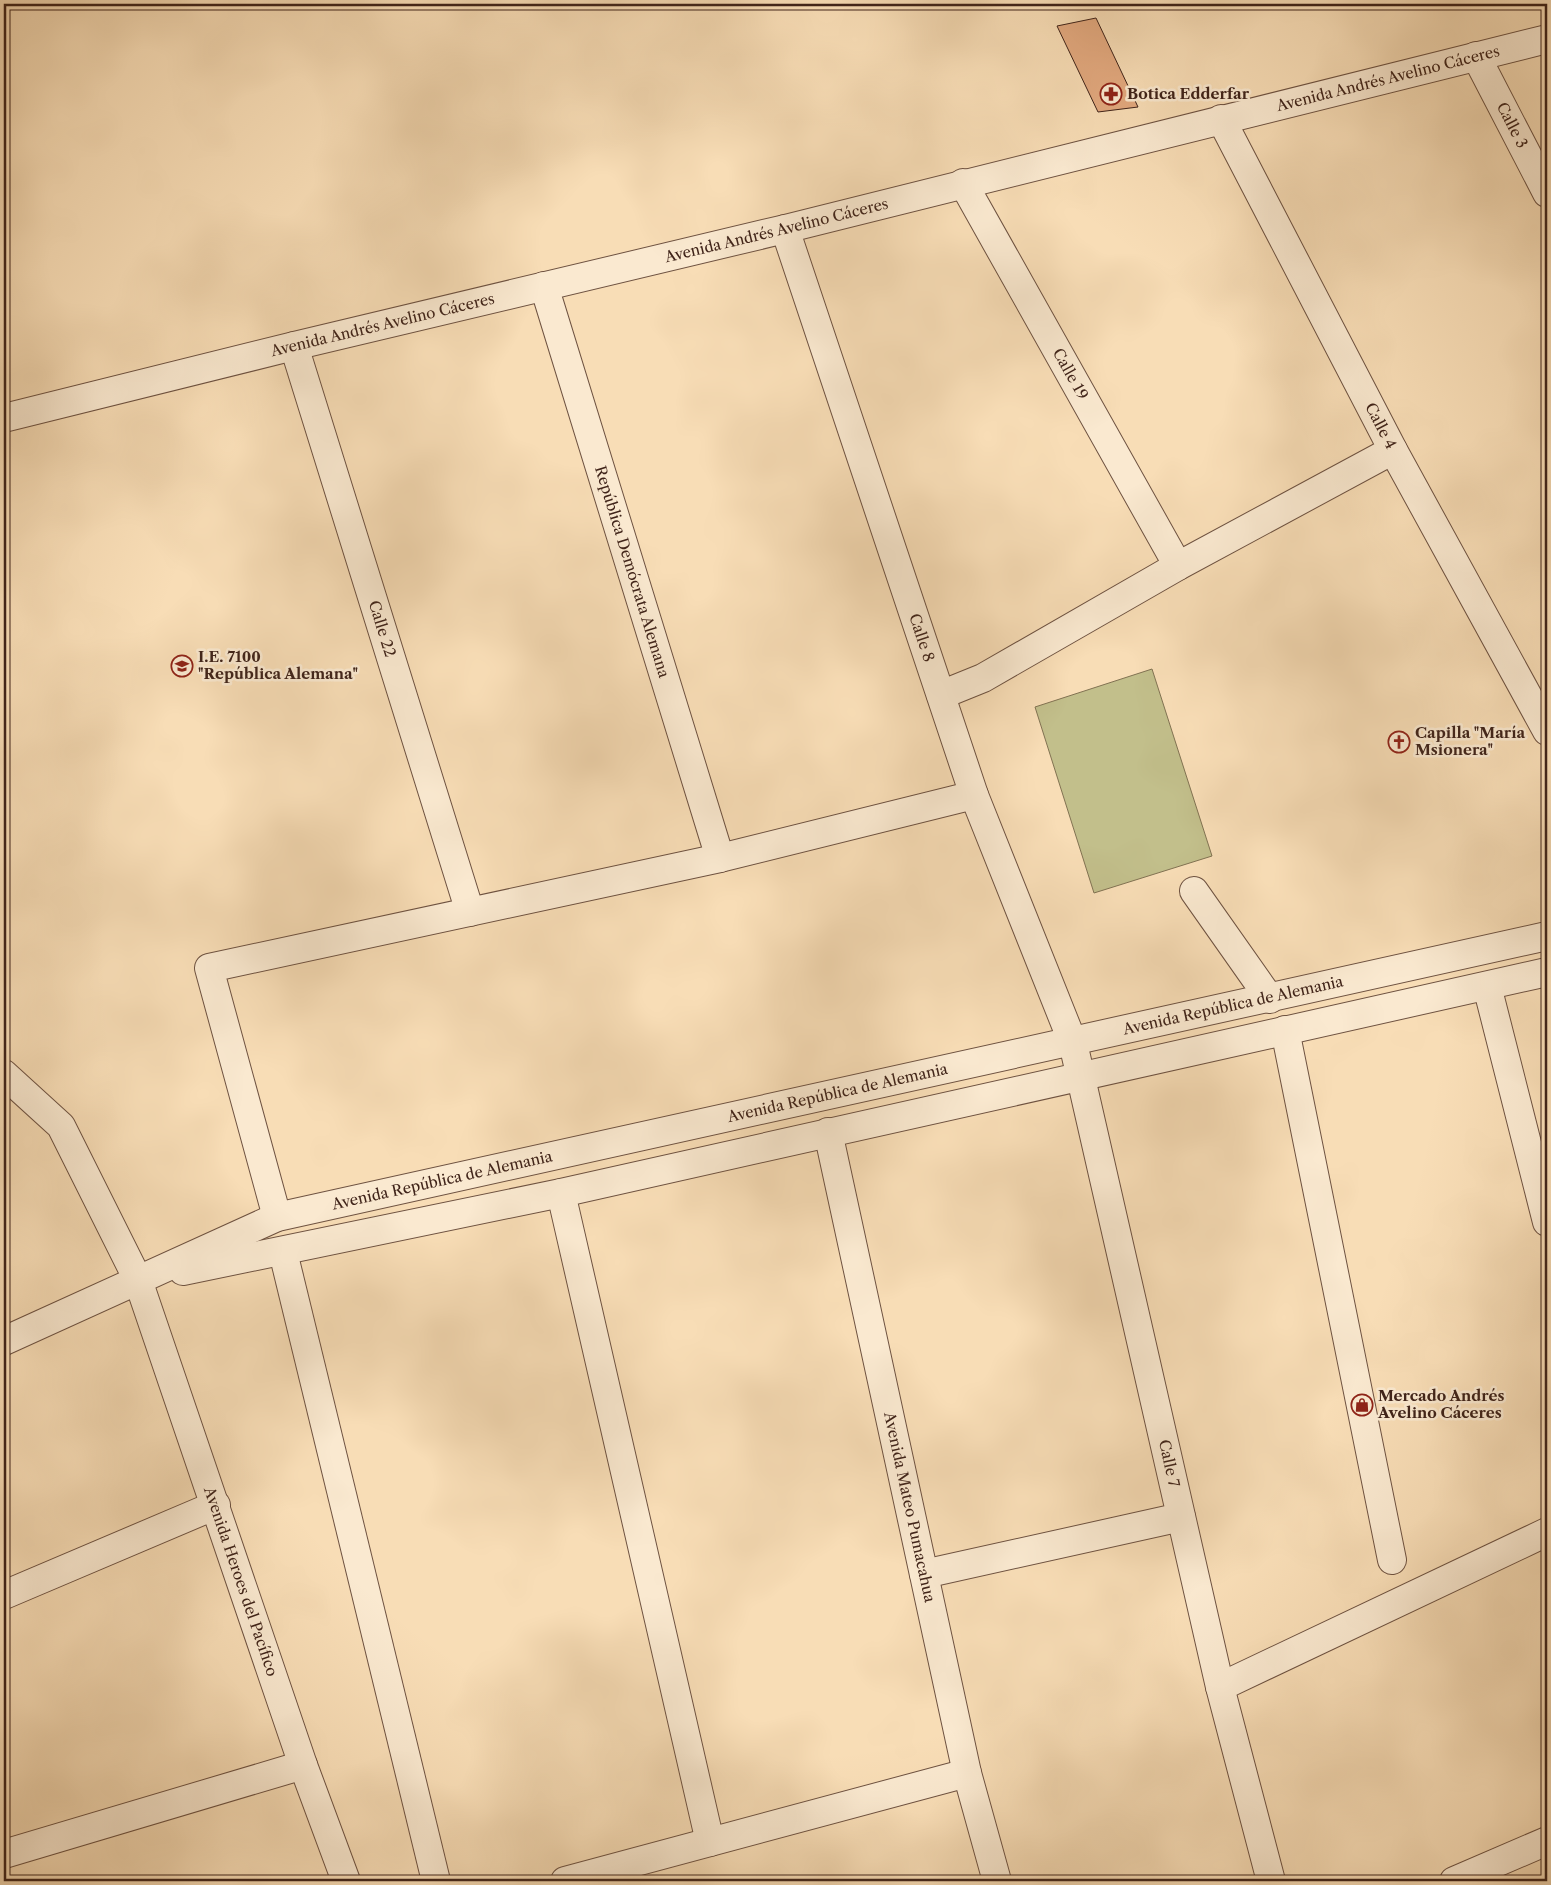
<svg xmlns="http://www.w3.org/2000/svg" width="1551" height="1885" font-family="'Libre Caslon Text',serif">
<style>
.grass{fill:#c2bf8b;stroke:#817252}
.building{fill:#e2a97f;stroke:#40241a}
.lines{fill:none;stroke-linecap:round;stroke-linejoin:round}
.minor-casing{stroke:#6e5241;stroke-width:30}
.minor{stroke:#fae9d0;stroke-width:28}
.labels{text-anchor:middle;stroke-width:5;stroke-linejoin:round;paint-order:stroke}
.street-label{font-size:15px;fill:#40241a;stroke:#fae9d0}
.poi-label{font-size:15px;font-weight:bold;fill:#40241a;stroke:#fae9d0;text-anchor:start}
</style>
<rect width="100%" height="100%" fill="#f8ddb6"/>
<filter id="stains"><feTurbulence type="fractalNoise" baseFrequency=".004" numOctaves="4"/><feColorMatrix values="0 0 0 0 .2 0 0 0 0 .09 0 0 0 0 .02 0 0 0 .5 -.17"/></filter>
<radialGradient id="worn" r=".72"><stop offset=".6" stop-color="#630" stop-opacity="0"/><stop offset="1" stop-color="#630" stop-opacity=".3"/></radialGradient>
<path class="grass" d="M1152,669L1212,856L1094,893L1035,707Z"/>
<path class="building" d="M1096,18L1138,107L1098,112L1057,26Z"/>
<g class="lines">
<g class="minor-casing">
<g id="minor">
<path id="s1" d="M1476,56L1547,193"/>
<path id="s2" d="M1221,119L1393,450L1547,731"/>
<path id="s3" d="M963,183L1178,566"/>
<path id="s4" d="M785,229L974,795L1073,1043L1220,1687L1271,1881"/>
<path id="s5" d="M544,286L720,858"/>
<path id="s6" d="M294,346L470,912"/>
<path id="s7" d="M4,418L294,346L785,229L1547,39"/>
<path d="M941,695L983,678L1178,566L1393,450"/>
<path d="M1194,891L1270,999"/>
<path d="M1487,986L1547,1222"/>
<path d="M1285,1030L1392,1560"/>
<path id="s8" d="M4,1074L61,1126L138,1280L303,1765L346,1881"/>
<path id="s9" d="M828,1132L967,1773L997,1881"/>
<path d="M561,1193L710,1842"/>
<path d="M277,1217L209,968L720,858L974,795"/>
<path d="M283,1252L436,1881"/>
<path d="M183,1271L561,1193L1547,972"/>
<path id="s10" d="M4,1341L277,1217L1547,936"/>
<path d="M924,1574L1181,1517"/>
<path d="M4,1595L216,1505"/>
<path d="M1220,1687L1547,1532"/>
<path d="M4,1854L303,1765"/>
<path d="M565,1881L967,1773"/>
<path d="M1454,1881L1547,1841"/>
</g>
</g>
<use href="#minor" class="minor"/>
</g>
<defs>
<g id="pharmacy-ring" transform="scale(1.125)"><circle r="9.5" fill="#fae9d0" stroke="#8f2418" stroke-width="1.5"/><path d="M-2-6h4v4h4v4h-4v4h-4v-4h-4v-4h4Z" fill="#8f2418"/></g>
<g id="school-ring" transform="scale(1.125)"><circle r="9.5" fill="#fae9d0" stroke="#8f2418" stroke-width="1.5"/><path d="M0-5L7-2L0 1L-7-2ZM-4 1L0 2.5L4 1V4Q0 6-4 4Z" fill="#8f2418"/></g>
<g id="church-ring" transform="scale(1.125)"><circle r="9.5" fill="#fae9d0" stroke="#8f2418" stroke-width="1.5"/><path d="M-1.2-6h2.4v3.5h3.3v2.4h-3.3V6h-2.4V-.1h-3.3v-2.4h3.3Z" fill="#8f2418"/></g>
<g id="shop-ring" transform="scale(1.125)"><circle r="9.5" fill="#fae9d0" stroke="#8f2418" stroke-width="1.5"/><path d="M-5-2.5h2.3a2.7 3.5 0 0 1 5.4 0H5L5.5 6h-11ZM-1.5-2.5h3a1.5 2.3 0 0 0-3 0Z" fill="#8f2418"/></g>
</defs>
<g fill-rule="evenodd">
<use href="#pharmacy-ring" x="1111" y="94"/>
<use href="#school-ring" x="182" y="666"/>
<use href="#church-ring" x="1399" y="742"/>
<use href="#shop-ring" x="1362" y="1405"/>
</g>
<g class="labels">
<g class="street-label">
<text dy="5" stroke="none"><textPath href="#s7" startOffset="1425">Avenida Andrés Avelino Cáceres</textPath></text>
<text dy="5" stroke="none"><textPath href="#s1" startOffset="78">Calle 3</textPath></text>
<text dy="5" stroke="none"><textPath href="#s7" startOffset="795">Avenida Andrés Avelino Cáceres</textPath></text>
<text dy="5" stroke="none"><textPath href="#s7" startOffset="390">Avenida Andrés Avelino Cáceres</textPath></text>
<text dy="5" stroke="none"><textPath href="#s3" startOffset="219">Calle 19</textPath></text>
<text dy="5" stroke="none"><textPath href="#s2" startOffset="346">Calle 4</textPath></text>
<text dy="5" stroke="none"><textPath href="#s5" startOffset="299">República Demócrata Alemana</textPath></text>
<text dy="5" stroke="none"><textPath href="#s6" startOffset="296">Calle 22</textPath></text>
<text dy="5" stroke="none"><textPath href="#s4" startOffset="431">Calle 8</textPath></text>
<text dy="5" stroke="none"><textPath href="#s10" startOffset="1279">Avenida República de Alemania</textPath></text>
<text dy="5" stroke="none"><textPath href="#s10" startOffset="874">Avenida República de Alemania</textPath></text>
<text dy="5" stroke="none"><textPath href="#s10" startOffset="469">Avenida República de Alemania</textPath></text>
<text dy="5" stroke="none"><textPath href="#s4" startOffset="1295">Calle 7</textPath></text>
<text dy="5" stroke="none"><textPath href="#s9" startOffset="384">Avenida Mateo Pumacahua</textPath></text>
<text dy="5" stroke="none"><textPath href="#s8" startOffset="568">Avenida Heroes del Pacífico</textPath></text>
</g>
<g class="poi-label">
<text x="1127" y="99">Botica Edderfar</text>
<text x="198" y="662">I.E. 7100<tspan x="198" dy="17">"República Alemana"</tspan></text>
<text x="1415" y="738">Capilla "María<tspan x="1415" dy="17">Msionera"</tspan></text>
<text x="1378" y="1401">Mercado Andrés<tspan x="1378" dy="17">Avelino Cáceres</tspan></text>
</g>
</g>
<rect width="1551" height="1885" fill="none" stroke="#f8ddb6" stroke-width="20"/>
<rect x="5" y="5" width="1541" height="1875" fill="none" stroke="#40241a" stroke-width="2.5"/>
<rect x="10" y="10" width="1531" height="1865" fill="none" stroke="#40241a"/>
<rect width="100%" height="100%" filter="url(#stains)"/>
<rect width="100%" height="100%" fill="url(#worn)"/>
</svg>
